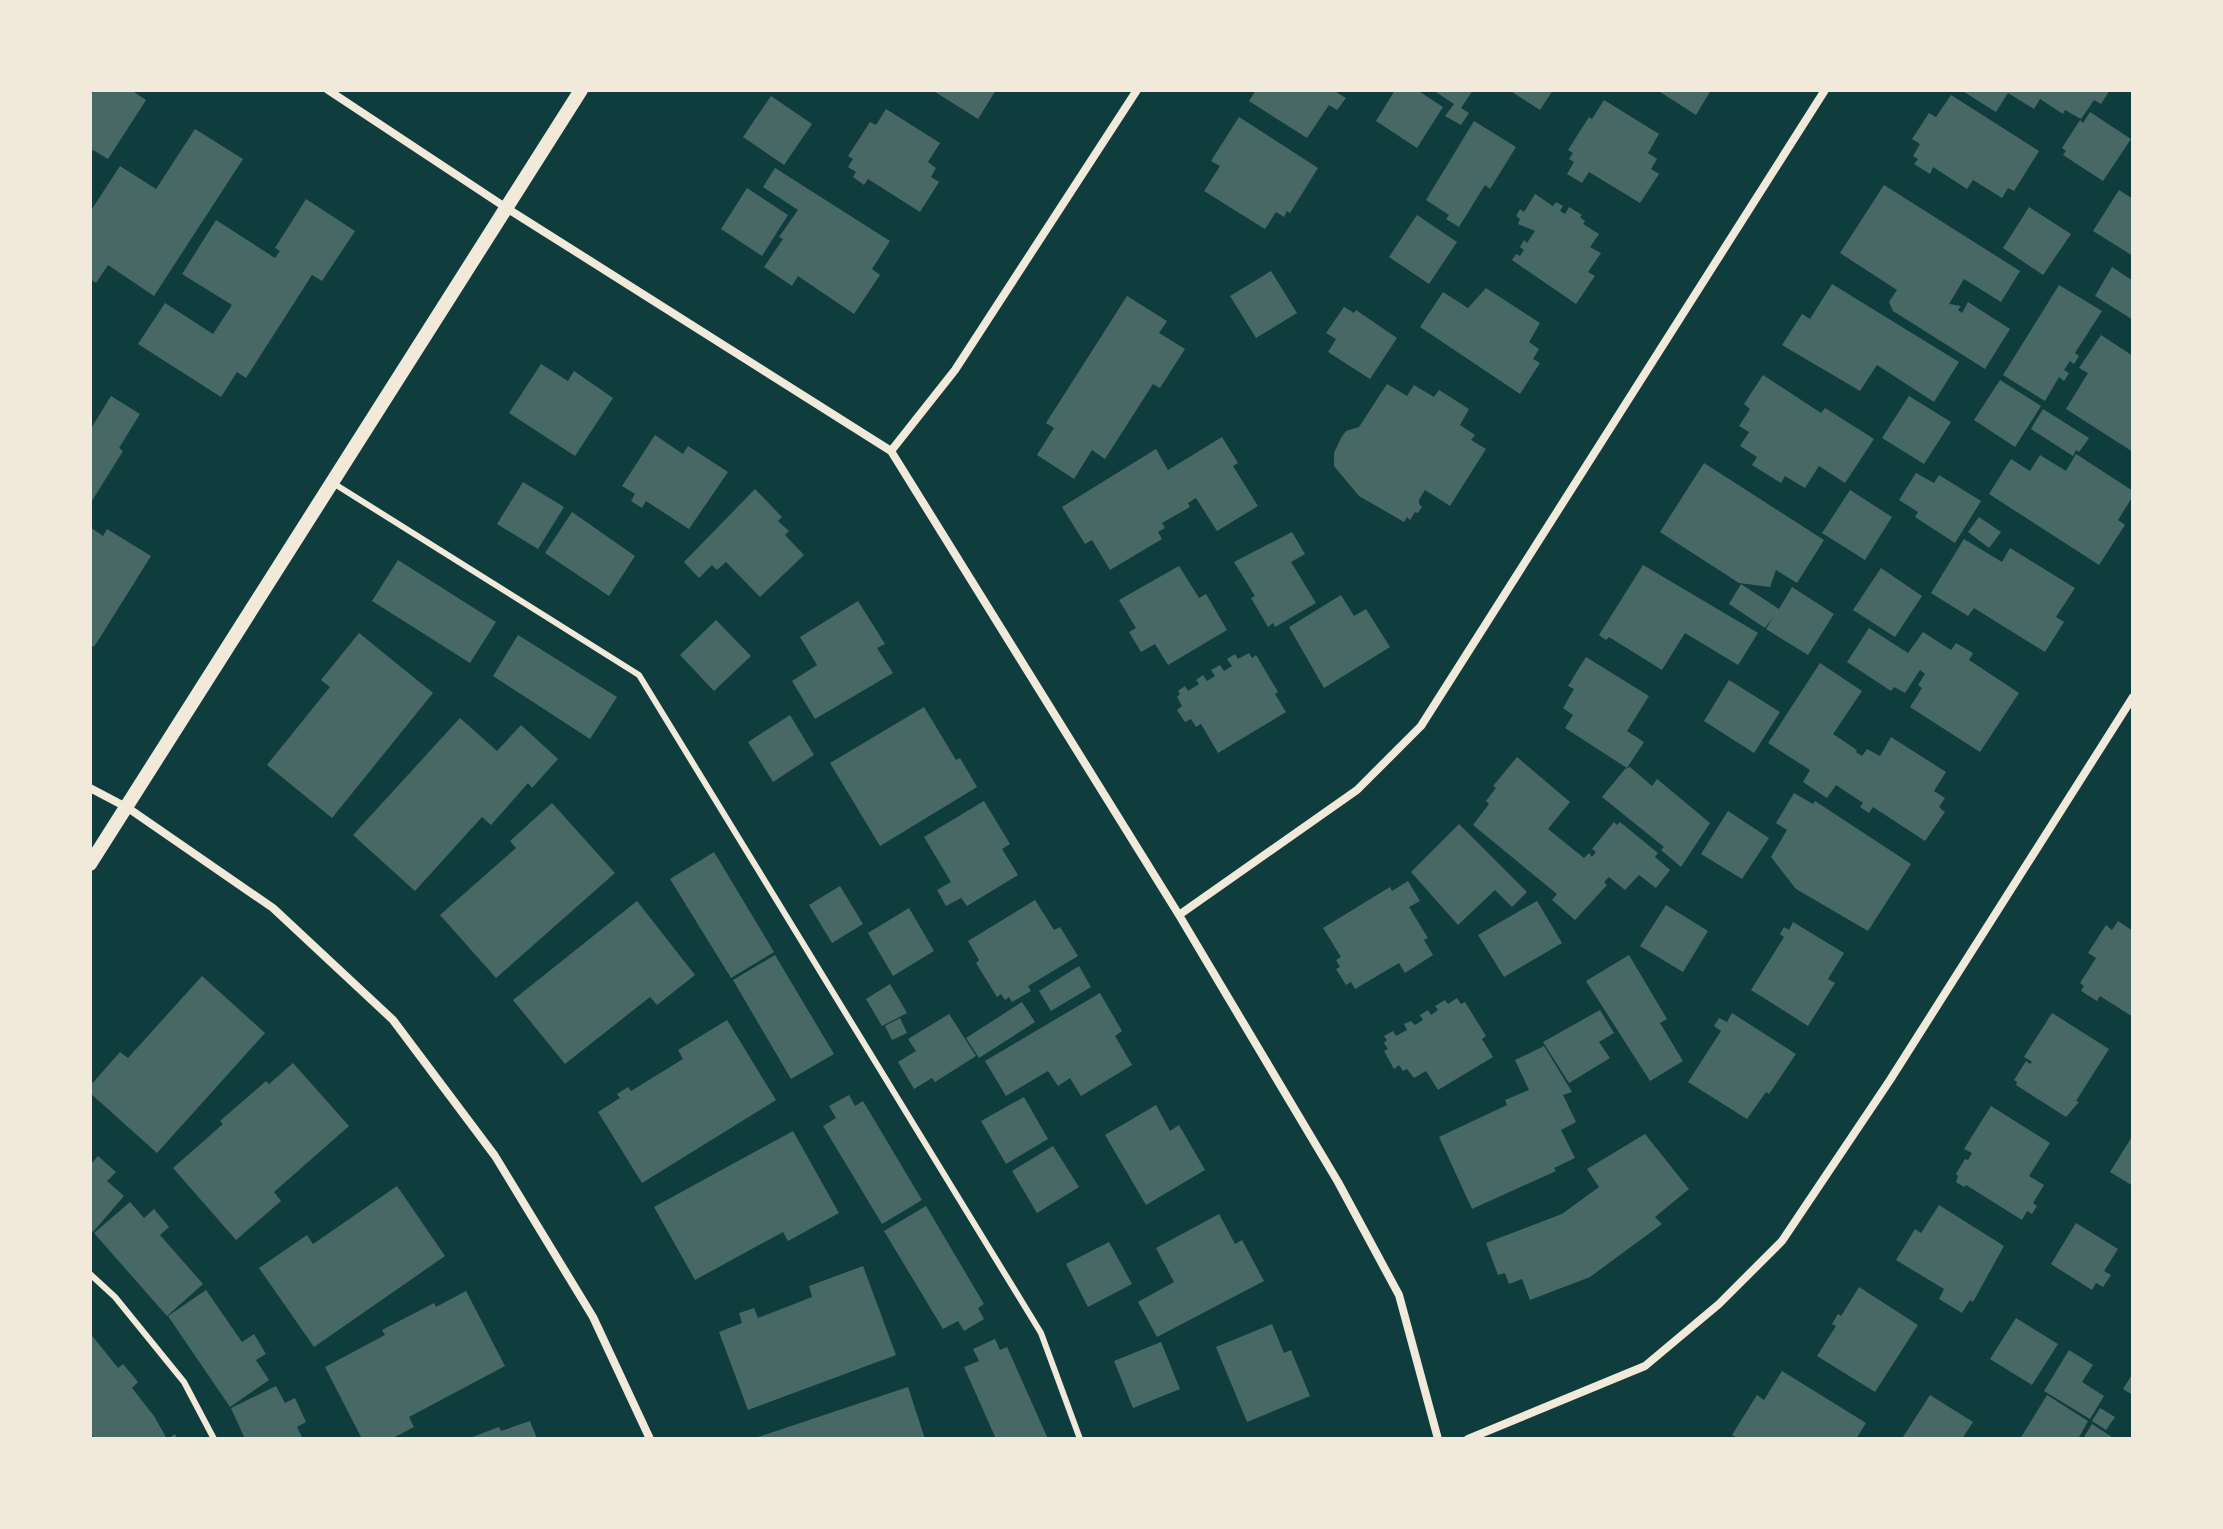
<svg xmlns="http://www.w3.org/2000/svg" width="2223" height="1529" font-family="'Public Sans',sans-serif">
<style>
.building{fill:#486865}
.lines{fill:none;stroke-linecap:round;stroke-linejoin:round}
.service{stroke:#f1e9da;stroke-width:6}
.minor{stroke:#f1e9da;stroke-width:8}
.tertiary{stroke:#f1e9da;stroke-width:14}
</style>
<rect width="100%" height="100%" fill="#0f3d3e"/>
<path class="building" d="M95,90H131L146,100L108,159L93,150L90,155V91L93,93Z
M932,90H996L978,119Z
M1256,90H1338L1336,92L1346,98L1337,110L1329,105L1307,138L1249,101Z
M1395,90H1417L1443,107L1417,148L1376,121Z
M1433,90H1473L1461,108L1469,113L1461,125L1445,116L1454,104Z
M1509,90H1553L1540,110Z
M1657,90H1711L1696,115Z
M1961,90H2110L2101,104L2094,100L2081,119L2065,110L2063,114L2040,99L2034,109L2008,93L1996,112Z
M1951,95L2039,151L2014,191L2008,188L2002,198L1973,180L1967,189L1933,167L1930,174L1914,164L1918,159L1913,156L1920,144L1912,139L1929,113L1936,117Z
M771,96L812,124L784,165L743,137Z
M1604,100L1659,134L1648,153L1657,159L1651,169L1659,174L1640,203L1589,172L1582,183L1567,174L1574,162L1569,159L1573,153L1568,150L1589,117L1592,119Z
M886,109L940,143L928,162L936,168L931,177L939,182L920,212L868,179L864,185L853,177L856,172L848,167L853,159L848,156L870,122L876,125Z
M2090,112L2131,139L2103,181L2063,155L2066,151L2062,148L2080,120L2083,123Z
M1239,117L1318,168L1290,213L1287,211L1284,217L1276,212L1265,229L1204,191L1220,166L1211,161Z
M1474,121L1516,147L1490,189L1485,185L1459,227L1446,219L1449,215L1426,200Z
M195,129L243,159L154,296L108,265L96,283L90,279V212L120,166L156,189Z
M775,168L890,241L872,269L880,275L854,314L798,276L792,286L764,267L783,239L779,237L798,210L763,187Z
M1884,185L2020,271L2001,302L1964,279L1949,304L1961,306L1958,310L1962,313L1968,302L2010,329L1985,369L1893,311L1889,302L1897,290L1840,253Z
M747,188L788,215L762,256L721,229Z
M2119,190L2133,199V256L2093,231Z
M1535,194L1553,206L1556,202L1563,206L1560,211L1565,214L1569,207L1582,215L1580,217L1585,221L1583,224L1599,234L1590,247L1601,253L1588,272L1595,276L1576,304L1512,260L1516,254L1520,256L1524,250L1520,247L1524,240L1527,243L1535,231L1518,224L1520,219L1516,216L1520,209L1524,212Z
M306,199L355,231L322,281L312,275L246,378L237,372L221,397L138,344L165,303L213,334L232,305L182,274L216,220L275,258L280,251L275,248Z
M2029,207L2071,234L2043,275L2003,248Z
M1417,215L1457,242L1429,284L1389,257Z
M2112,267L2133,281V320L2095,296Z
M1271,271L1297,313L1256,338L1230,296Z
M1832,284L1959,362L1934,402L1877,365L1860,391L1782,345L1802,314L1810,319Z
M2059,285L2102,311L2075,353L2079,356L2074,364L2070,361L2064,370L2069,373L2064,381L2059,377L2045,401L2003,375Z
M1486,288L1540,323L1529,342L1539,349L1533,359L1540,363L1520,394L1420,327L1443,292L1468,308Z
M1127,296L1167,321L1159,333L1185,349L1160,388L1153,384L1105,459L1092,450L1074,479L1037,455L1054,428L1046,423Z
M1344,307L1354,313L1356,310L1397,338L1370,379L1328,352L1336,339L1326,333Z
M2101,335L2133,356V452L2066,409L2088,373L2079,368Z
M541,364L568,381L574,371L613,398L575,456L509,413Z
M1763,375L1821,413L1825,408L1874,439L1845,483L1819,466L1805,488L1785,476L1781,483L1752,465L1757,457L1740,446L1749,432L1739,426L1750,409L1744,404Z
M2000,380L2041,406L2015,447L1974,420Z
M1387,384L1407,396L1414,385L1434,397L1439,390L1469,409L1460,425L1475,435L1471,440L1486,449L1450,506L1425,490L1419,500V504L1422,507L1418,513L1415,512L1410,520L1407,517L1404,522L1359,496L1334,466V453L1341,438L1346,431L1359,427Z
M111,396L140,414L119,448L123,451L90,504V430Z
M1909,396L1951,422L1924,464L1882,438Z
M2043,409L2089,438L2079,452L2076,450L2073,456L2031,429Z
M655,435L683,454L688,446L728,472L689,529L646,501L642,508L631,501L635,494L622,486Z
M1222,437L1238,463L1233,466L1258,506L1217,531L1196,498L1188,503L1190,507L1162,523L1165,528L1158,532L1162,539L1110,570L1092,540L1085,544L1062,507L1156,449L1168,470Z
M2076,454L2133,491V496L2118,520L2125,525L2099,565L1989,494L2011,459L2030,471L2040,455L2066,471Z
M1704,463L1824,540L1797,583L1776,570L1770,587L1739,583L1660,532Z
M1916,473L1934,483L1939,475L1981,501L1955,543L1915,517L1918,512L1899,500Z
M523,482L564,507L538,549L497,524Z
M755,489L782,517L778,521L789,531L785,535L804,555L760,597L726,562L717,570L712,565L699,578L684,562Z
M1850,490L1892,517L1865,560L1822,533Z
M572,512L635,556L609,596L545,553Z
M1979,517L2001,532L1989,548L1968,532Z
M90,527L103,536L107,529L151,556L94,647L90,645Z
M1292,532L1305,554L1291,562L1316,603L1275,627L1273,623L1268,627L1251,598L1255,596L1234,562Z
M1964,539L2002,562L2010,548L2075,588L2056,617L2064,622L2045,652L1974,608L1968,616L1931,593Z
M398,560L496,622L470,663L372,601Z
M1643,565L1758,633L1738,665L1685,633L1662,670L1609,637L1606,640L1599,635Z
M1179,566L1199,598L1206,594L1227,630L1168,665L1155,644L1141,652L1129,632L1136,628L1119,600Z
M1881,568L1922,596L1895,637L1853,610Z
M1741,584L1779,609L1792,587L1834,614L1808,655L1766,629L1774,616L1765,628L1729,604Z
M1341,595L1354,616L1366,609L1390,647L1324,688L1289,627Z
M858,601L885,644L877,648L893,673L815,719L792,681L817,665L800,637Z
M716,620L751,656L714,691L680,655Z
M1869,628L1908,653L1923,632L1951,650L1956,643L1973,653L1969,660L2019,693L1980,752L1910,707L1922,688L1918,685L1925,674L1920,670L1905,693L1894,687L1891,691L1847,662Z
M359,633L433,693L332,818L267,765L330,687L321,680Z
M518,635L617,697L590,739L493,676Z
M1249,653L1252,658L1256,655L1278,692L1275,694L1286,712L1218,753L1201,724L1196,727L1191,719L1185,722L1177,710L1182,706L1177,697L1180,694L1178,691L1185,686L1188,691L1199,684L1196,680L1203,675L1207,681L1215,676L1211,670L1220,665L1224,671L1232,666L1227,659L1235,654L1238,659Z
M1586,657L1649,696L1627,731L1644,742L1627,768L1565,728L1573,715L1563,708L1574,689L1568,686Z
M1820,663L1862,691L1833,734L1857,750L1856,752L1862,756L1867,749L1880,756L1891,737L1946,772L1934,791L1945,798L1939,807L1945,812L1925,841L1873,807L1869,813L1860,807L1863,803L1836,785L1827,798L1803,782L1810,770L1768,743Z
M1729,680L1780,712L1754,753L1704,721Z
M924,707L956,760L960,758L977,787L880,846L830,763Z
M790,715L814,755L773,782L748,742Z
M460,718L497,751L521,725L558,759L532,788L528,783L491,825L482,817L415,891L353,835Z
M1517,757L1570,802L1548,829L1584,858L1589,853L1592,857L1596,852L1592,849L1614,822L1617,825L1620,822L1658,853L1655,857L1670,870L1656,888L1639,875L1625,890L1609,877L1604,882L1607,885L1575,920L1552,900L1557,894L1473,825L1489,804L1486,801L1496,788L1493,786Z
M1630,767L1652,786L1657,779L1710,823L1681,867L1661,850L1664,847L1602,797L1625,769Z
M1794,793L1813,804L1815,801L1911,864L1868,931L1796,889L1771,857L1787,830L1776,823Z
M984,801L1010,844L1002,849L1018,875L967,906L961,898L946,906L937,890L951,882L924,837Z
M552,803L615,873L496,978L440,915L516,848L510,841Z
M1728,811L1769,838L1742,879L1701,854Z
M1459,824L1527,892L1512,907L1495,890L1458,925L1411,872Z
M714,852L774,952L731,978L670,879Z
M1408,881L1420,901L1409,907L1428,938L1424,940L1433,955L1405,973L1399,963L1355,989L1351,982L1346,985L1336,969L1340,967L1336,960L1341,957L1323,928L1390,887L1392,891Z
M840,886L863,924L832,943L809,905Z
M1035,900L1054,930L1060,927L1078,956L1028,986L1031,991L1012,1002L1009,997L1005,1000L1001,994L997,997L976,963L979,960L968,941Z
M637,901L695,975L657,1005L650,997L565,1064L513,1000Z
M1537,901L1562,943L1504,977L1478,935Z
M1666,905L1708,931L1683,972L1640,946Z
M909,908L934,951L893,976L868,933Z
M2118,921L2133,931V1017L2100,996L2097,1001L2081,991L2084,986L2080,983L2096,958L2088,953L2106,925L2112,930Z
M1793,922L1844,953L1828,979L1835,983L1808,1026L1751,990L1784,937L1780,934L1784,927L1789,930Z
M775,955L834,1054L791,1079L733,980Z
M1629,955L1667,1019L1660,1023L1683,1061L1650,1081L1586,981Z
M1079,966L1091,987L1051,1011L1039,991Z
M202,976L265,1033L157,1153L90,1093V1086L120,1052L128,1058Z
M890,984L907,1013L882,1026L866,999Z
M1100,993L1122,1031L1115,1036L1132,1065L1081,1096L1070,1078L1058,1086L1048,1071L1006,1096L985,1061Z
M1457,998L1461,1004L1465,1002L1486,1036L1482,1039L1493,1057L1438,1090L1426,1071L1414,1078L1407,1069L1403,1071L1399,1065L1394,1069L1384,1051L1388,1049L1384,1043L1387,1040L1384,1036L1393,1031L1396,1036L1407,1030L1404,1024L1411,1021L1415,1025L1423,1020L1420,1015L1428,1010L1431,1015L1438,1010L1435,1006L1445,1000L1448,1004Z
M1022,1002L1035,1022L979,1058L966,1038Z
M1600,1010L1614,1033L1599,1042L1610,1058L1569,1083L1543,1042Z
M1732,1013L1796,1054L1769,1094L1766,1092L1747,1119L1688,1082L1721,1031L1714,1026L1719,1018L1727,1022Z
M2052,1013L2109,1049L2076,1101L2079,1102L2066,1117L2016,1085L2017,1082L2014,1080L2026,1061L2030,1064L2032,1062L2024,1057Z
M949,1014L976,1056L935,1082L932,1078L914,1089L898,1062L916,1051L908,1039Z
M900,1018L907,1033L892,1040L885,1026Z
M727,1020L776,1100L642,1183L598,1112L620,1098L617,1094L628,1087L631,1091L683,1059L678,1050Z
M1544,1046L1572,1092L1563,1095L1576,1122L1561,1130L1575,1158L1554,1168L1556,1171L1472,1209L1439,1137L1507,1105L1505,1100L1529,1090L1515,1060Z
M293,1063L349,1126L274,1192L281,1201L236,1240L173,1168L223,1124L220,1121L266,1081L269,1084Z
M849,1095L855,1106L863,1101L922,1200L882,1224L823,1126L836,1118L829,1106Z
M1024,1097L1048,1139L1006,1164L981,1121Z
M1156,1105L1170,1131L1179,1125L1205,1170L1146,1205L1105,1135Z
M1991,1106L2050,1143L2029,1176L2044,1185L2033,1203L2037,1206L2032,1214L2027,1211L2022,1220L1966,1185L1964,1187L1956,1182L1958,1176L1956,1174L1965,1159L1968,1160L1972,1153L1964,1149Z
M793,1131L839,1213L788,1241L783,1232L695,1280L654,1207Z
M1645,1134L1689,1189L1655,1217L1662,1224L1590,1277L1530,1300L1522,1279L1509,1284L1505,1273L1498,1275L1486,1243L1562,1214L1599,1187L1587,1169Z
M2133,1135V1186L2110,1172Z
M1053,1146L1079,1187L1037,1213L1012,1171Z
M98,1156L116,1172L107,1181L124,1196L93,1232L90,1229V1165Z
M397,1186L445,1256L314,1347L259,1268L307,1235L313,1244Z
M130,1202L144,1218L154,1209L169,1227L160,1235L203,1284L167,1316L94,1233Z
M1939,1205L2004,1246L1973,1302L1970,1300L1962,1313L1939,1299L1944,1289L1896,1260L1915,1229L1921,1233Z
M926,1206L984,1304L978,1308L984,1319L964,1331L958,1321L943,1329L884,1231Z
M1219,1214L1235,1244L1242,1240L1264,1281L1157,1337L1138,1302L1174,1282L1156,1248Z
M2076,1223L2118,1249L2104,1271L2111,1275L2103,1287L2096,1283L2092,1290L2051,1264Z
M1109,1242L1132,1284L1088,1307L1066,1264Z
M863,1266L896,1355L748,1410L719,1332L742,1323L739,1313L754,1308L758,1318L812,1297L809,1286Z
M1859,1287L1918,1325L1875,1392L1817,1356L1836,1326L1832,1324L1838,1314L1841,1316Z
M206,1290L242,1342L254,1334L266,1354L256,1360L269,1380L230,1407L168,1316Z
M466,1291L505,1366L409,1417L414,1427L391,1439H362L325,1367L385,1335L382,1330L434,1303L436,1307Z
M2016,1318L2058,1344L2032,1385L1990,1359Z
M1272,1324L1284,1353L1291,1350L1310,1396L1247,1422L1216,1347Z
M90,1333L118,1368L123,1364L138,1382L132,1388L154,1416L167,1439L175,1434L177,1439H95L90,1433Z
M995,1339L1000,1350L1007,1347L1048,1439H996L964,1367L979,1361L973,1349Z
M1161,1342L1180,1389L1133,1408L1114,1361Z
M2069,1350L2093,1365L2082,1382L2104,1396L2090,1419L2044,1391Z
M1782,1371L1866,1423L1856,1439H1739L1732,1435L1757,1395L1764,1400Z
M2133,1373V1395L2123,1389Z
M276,1386L285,1403L295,1398L306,1422L297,1427L303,1439H245L231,1408Z
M908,1387L925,1439H755V1438Z
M1930,1395L1973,1422L1962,1439L1903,1437Z
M2047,1395L2088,1421L2078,1439H2020Z
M2100,1408L2115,1417L2106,1430L2092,1421Z
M530,1421L537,1439H467L499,1427L501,1431Z
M2092,1424L2115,1439H2083Z"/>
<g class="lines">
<path class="service" d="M333,483L639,675L1041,1333L1080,1439
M90,1274L115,1297L184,1382L214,1439"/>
<path class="minor" d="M328,90L505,207L891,451L1179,915L1338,1182L1399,1295L1438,1439
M891,451L955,370L1137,90
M90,788L128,808L273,908L393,1020L495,1156L593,1317L650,1439
M1179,915L1357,790L1421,726L1825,90
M1468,1439L1645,1366L1719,1304L1782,1241L1890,1080L2133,697"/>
<path class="tertiary" d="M90,864L581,90"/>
</g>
<rect width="2223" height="1529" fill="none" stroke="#f1e9da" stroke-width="184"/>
</svg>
